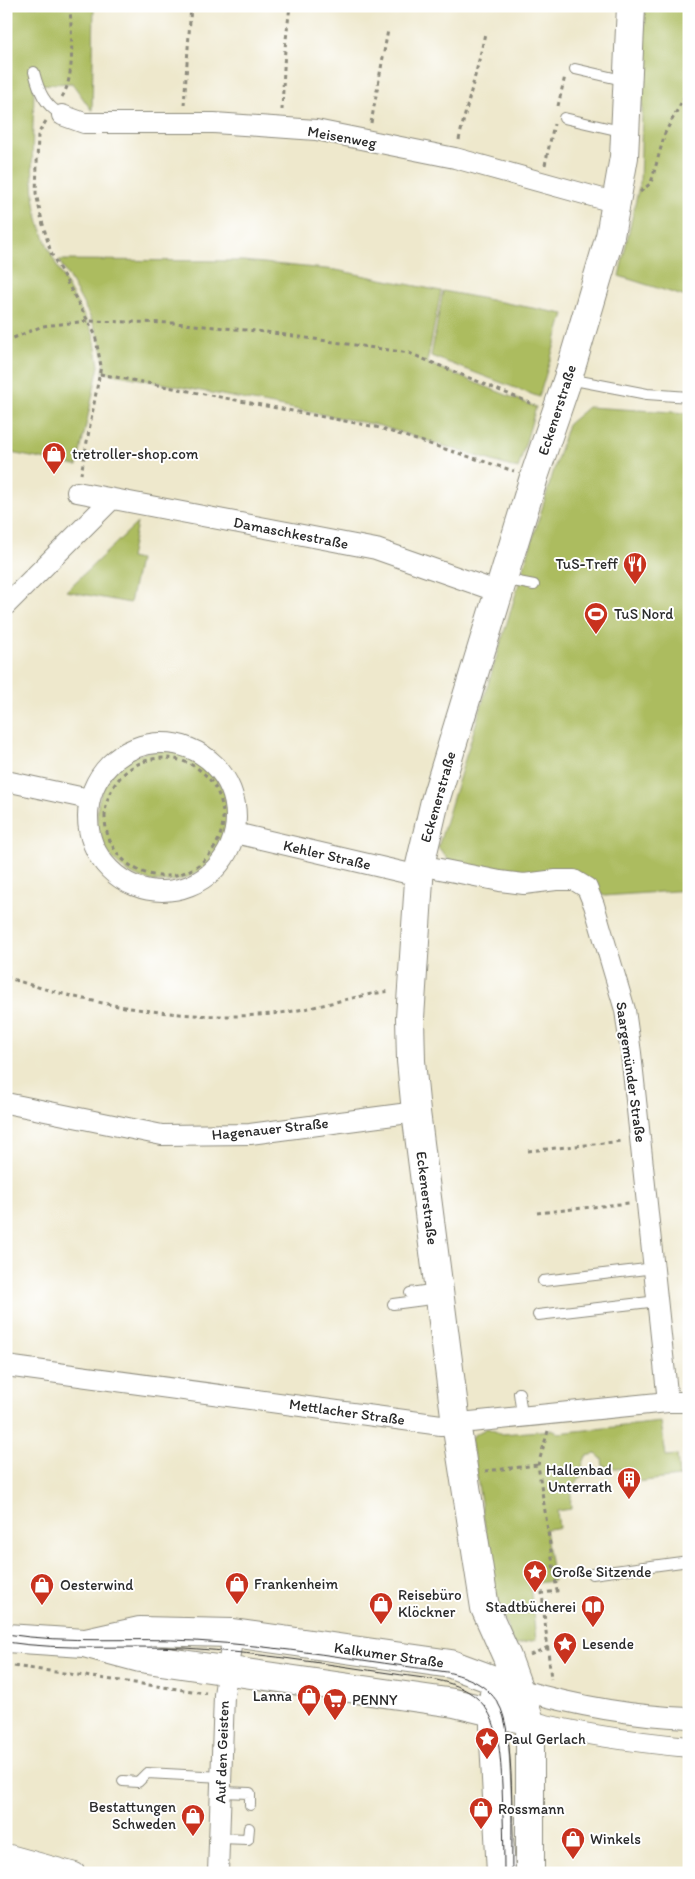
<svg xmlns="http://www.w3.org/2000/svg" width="695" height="1879" font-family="Itim,sans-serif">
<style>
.green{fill:#acbc5f;stroke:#6c7445}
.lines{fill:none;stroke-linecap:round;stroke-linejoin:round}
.lane-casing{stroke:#8c8a7c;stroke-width:12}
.street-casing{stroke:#8c8a7c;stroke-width:22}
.secondary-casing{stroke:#8c8a7c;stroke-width:30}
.path{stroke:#8c8a7c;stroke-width:3;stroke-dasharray:4 4;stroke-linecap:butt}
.lane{stroke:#fff;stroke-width:10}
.street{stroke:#fff;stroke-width:20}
.secondary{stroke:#fff;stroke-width:28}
.tram{stroke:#2b2b2b;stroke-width:1}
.labels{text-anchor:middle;stroke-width:4;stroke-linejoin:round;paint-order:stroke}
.street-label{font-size:15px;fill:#2b2b2b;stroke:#fff}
.poi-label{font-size:15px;fill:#2b2b2b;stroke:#fff;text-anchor:start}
</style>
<rect width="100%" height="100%" fill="#fff"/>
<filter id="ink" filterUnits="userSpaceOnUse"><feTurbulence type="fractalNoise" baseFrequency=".02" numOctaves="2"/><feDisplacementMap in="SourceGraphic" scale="10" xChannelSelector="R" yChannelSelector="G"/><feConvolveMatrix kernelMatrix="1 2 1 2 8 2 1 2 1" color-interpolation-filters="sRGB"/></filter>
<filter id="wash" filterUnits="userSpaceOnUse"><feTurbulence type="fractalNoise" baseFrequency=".0096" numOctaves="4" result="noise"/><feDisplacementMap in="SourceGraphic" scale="20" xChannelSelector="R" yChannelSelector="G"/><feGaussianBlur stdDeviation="1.12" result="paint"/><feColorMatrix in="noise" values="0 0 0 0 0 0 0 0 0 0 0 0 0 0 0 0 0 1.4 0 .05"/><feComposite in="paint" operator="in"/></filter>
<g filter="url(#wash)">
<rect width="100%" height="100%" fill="#eee8cc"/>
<path class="green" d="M6,6H94L92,111L72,83L34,85C34,126 28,183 39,222C51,262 75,297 94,335L99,366L77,466L6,452Z
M645,6H689V312L686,297L619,276L640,182Z
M59,260L243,261L336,270L441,291L427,363L536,407L518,469L377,425L103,372C110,341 73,288 59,260Z
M443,291L564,314L539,397L431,356Z
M588,407L689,413V890L604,896L577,874L500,873L450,862L438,847L568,424Z
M137,523L130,558L139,560L130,603L66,591Z
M97 816a66 66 0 1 1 132 0a66 66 0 1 1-132 0Z
M661,1422L666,1456L677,1455L679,1477L636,1482L621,1469L603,1466L602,1459L596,1454L586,1456L582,1466L587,1472C574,1481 569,1493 571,1509L557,1511L559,1528L545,1529L553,1581L530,1584L536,1640L513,1645L495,1590L471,1440L474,1435L487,1428L502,1434L552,1430L558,1433Z"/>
</g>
<g filter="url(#ink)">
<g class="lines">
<g class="lane-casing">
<path id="lane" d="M575,69L627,81
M34,72C39,91 44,105 62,115
M564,118L625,132
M569,379L647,394L689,397
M503,579L534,585
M543,1281L655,1268
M410,1293L438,1289
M393,1304L439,1298
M538,1315L658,1301
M519,1393L522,1415
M592,1574L689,1561
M123,1781L138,1782L147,1773L222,1777
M221,1792L250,1793V1805
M219,1838L248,1839L249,1828"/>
</g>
<g class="street-casing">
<path id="street" d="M62,115L84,123H214L316,130L455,158L617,203
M77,492L376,549L499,592
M6,605L112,499
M88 817a74 74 0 1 1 148 0a74 74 0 1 1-148 0Z
M6,781L89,799
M235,833L419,876
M420,865L500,881L524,884L556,880H574L587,888L594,905L625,1010L631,1053L668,1402
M6,1103L162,1135L250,1134L416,1112
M6,1366L441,1425L668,1402H689
M518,1689C573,1705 632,1716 689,1718
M530,1721C581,1735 636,1742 689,1747
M6,1854L75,1873
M218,1873L224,1695L233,1633"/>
</g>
<g class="secondary-casing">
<path id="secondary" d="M6,1638L84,1643L140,1658L454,1703L530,1721
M86,1643L140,1631L233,1633L451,1664L518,1689
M494,1694V1741L501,1873
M530,1873V1721L507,1657L485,1608L456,1423L416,1112L411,1061L410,1018L420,865L435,801L534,477L568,378L610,236L624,157L631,6"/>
</g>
<path class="path" d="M62,97C76,75 71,32 70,6
M184,105L191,6
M558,106L565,76
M282,110L285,48L290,6
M46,121L38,134L36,193L42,221L51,253L95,334L101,366L81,474
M371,123L388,30
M459,140C467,103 478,69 485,33
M545,165L554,124
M640,192L651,183L665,133L689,88
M6,341L43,326L88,321L174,323L266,332L409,353L535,405
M100,374L376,427L514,471
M105 817a59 59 0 1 1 118 0a59 59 0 1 1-118 0Z
M6,977C89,1005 184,1022 272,1014C312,1010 351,996 391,991
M528,1151L623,1141
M537,1213L629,1203
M548,1431L538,1465L557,1591L542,1593L551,1679
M485,1471L538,1465
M530,1655L548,1647
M6,1665L206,1693"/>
<use href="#lane" class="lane"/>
<use href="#street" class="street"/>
<use href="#secondary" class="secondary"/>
<path class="tram" d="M6,1634C69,1644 132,1637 195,1641C280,1646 364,1661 447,1672C468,1677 486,1684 498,1703C516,1731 511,1835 512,1873
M6,1642C65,1651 125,1645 185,1648C267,1653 349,1668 431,1679C496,1690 499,1728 502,1785C503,1814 504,1844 504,1873"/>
</g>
</g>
<defs>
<g id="shop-pin" transform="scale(1.25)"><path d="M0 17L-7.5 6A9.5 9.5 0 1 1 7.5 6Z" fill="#c8321e" stroke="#fff"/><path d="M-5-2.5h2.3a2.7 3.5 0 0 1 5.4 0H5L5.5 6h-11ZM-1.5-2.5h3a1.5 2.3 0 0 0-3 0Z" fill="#fff"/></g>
<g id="restaurant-pin" transform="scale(1.25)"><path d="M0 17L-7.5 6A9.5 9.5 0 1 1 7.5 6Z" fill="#c8321e" stroke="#fff"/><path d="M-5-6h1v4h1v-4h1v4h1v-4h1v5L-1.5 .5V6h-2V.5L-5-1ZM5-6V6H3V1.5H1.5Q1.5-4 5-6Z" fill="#fff"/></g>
<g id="stadium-pin" transform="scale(1.25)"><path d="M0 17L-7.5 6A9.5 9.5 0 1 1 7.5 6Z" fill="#c8321e" stroke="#fff"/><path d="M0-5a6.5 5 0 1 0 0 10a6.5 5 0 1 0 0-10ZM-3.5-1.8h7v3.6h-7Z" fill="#fff"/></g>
<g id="building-pin" transform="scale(1.25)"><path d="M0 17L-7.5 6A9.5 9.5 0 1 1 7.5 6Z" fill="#c8321e" stroke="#fff"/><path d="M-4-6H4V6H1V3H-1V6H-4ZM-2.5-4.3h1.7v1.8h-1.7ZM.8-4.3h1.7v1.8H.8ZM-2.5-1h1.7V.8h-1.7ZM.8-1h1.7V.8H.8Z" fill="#fff"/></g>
<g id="sight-pin" transform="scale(1.25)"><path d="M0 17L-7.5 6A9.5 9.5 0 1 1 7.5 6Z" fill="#c8321e" stroke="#fff"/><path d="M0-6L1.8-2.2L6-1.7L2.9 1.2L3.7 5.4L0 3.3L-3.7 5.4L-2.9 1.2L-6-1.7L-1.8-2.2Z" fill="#fff"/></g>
<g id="library-pin" transform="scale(1.25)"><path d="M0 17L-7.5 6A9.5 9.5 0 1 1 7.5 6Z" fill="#c8321e" stroke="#fff"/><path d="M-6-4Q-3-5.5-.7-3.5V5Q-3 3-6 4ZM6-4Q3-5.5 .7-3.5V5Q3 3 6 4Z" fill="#fff"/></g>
<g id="supermarket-pin" transform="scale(1.25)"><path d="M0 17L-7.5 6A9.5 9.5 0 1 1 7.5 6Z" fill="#c8321e" stroke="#fff"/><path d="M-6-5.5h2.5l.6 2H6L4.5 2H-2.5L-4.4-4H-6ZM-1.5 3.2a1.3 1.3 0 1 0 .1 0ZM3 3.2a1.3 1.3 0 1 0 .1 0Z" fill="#fff"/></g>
</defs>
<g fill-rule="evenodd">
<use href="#shop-pin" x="54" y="454"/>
<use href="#restaurant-pin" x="635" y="564"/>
<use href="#stadium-pin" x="596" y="614"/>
<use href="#building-pin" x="629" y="1479"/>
<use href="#sight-pin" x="535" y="1572"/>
<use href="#shop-pin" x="237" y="1584"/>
<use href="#shop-pin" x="42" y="1585"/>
<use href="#shop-pin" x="381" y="1604"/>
<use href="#library-pin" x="593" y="1607"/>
<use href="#sight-pin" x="565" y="1644"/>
<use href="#shop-pin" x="309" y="1696"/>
<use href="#supermarket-pin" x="335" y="1700"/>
<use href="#sight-pin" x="487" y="1739"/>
<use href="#shop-pin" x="481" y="1809"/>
<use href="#shop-pin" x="193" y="1816"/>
<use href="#shop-pin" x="573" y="1839"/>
</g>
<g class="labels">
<g class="street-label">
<text transform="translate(342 137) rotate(10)" y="5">Meisenweg</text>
<text transform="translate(557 410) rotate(-72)" y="5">Eckenerstraße</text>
<text transform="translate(291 533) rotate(11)" y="5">Damaschkestraße</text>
<text transform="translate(438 797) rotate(-74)" y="5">Eckenerstraße</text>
<text transform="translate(327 855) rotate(13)" y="5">Kehler Straße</text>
<text transform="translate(631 1072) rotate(82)" y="5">Saargemünder Straße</text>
<text transform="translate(270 1129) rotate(-6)" y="5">Hagenauer Straße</text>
<text transform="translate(427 1198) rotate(83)" y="5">Eckenerstraße</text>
<text transform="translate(347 1412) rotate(8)" y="5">Mettlacher Straße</text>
<text transform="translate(389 1655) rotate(8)" y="5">Kalkumer Straße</text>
<text transform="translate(222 1752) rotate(-88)" y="5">Auf den Geisten</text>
</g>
<g class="poi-label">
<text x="72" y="459">tretroller-shop.com</text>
<text x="618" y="569" text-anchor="end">TuS-Treff</text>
<text x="614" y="619">TuS Nord</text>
<text x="612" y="1475" text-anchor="end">Hallenbad<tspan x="612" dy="17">Unterrath</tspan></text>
<text x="552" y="1577">Große Sitzende</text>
<text x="254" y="1589">Frankenheim</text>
<text x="60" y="1590">Oesterwind</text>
<text x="398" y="1600">Reisebüro<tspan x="398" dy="17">Klöckner</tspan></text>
<text x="576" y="1612" text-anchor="end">Stadtbücherei</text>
<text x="582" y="1649">Lesende</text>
<text x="292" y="1701" text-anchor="end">Lanna</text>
<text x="352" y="1705">PENNY</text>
<text x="504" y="1744">Paul Gerlach</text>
<text x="176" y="1812" text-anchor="end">Bestattungen<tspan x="176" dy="17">Schweden</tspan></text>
<text x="498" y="1814">Rossmann</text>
<text x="590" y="1844">Winkels</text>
</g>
</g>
<rect width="695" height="1879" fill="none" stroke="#fff" stroke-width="25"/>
</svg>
